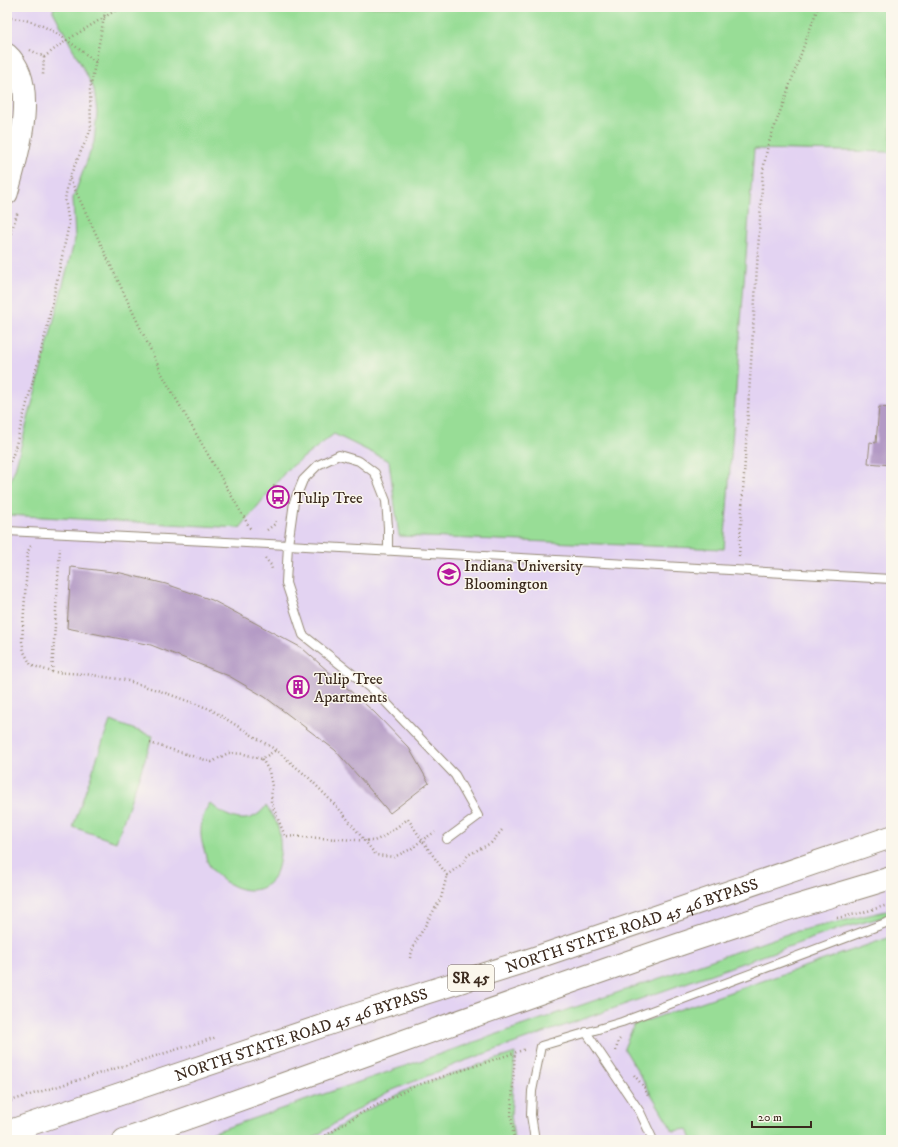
<svg xmlns="http://www.w3.org/2000/svg" width="898" height="1147" font-family="'IM FELL DW Pica',serif">
<style>
.built{fill:#e3d3f2}
.green{fill:#98dd96;stroke:#6a845a}
.building{fill:#b39ac5}
.lines{fill:none;stroke-linecap:round;stroke-linejoin:round}
.service-casing{stroke:#968a76;stroke-width:10}
.tertiary-casing{stroke:#968a76;stroke-width:23}
.trunk-casing{stroke:#968a76;stroke-width:24}
.path{stroke:#968a76;stroke-width:2.5;stroke-dasharray:1 3;stroke-linecap:butt}
.service{stroke:#fff;stroke-width:8}
.tertiary{stroke:#fff;stroke-width:21}
.trunk{stroke:#fff;stroke-width:22}
.labels{text-anchor:middle;stroke-width:3;stroke-linejoin:round;paint-order:stroke}
.shield{fill:#fbf7ec;stroke:#75685c;stroke-width:1}
.shield-label{font-size:15px;font-weight:bold;fill:#3b2a1e}
.poi-label{font-size:16px;fill:#3b2a1e;stroke:#fbf7ec;text-anchor:start}
.street-label{font-size:16px;fill:#3b2a1e;stroke:#fbf7ec}
</style>
<rect width="100%" height="100%" fill="#fbf7ec"/>
<filter id="ink" filterUnits="userSpaceOnUse"><feTurbulence type="fractalNoise" baseFrequency=".025" numOctaves="2"/><feDisplacementMap in="SourceGraphic" scale="8" xChannelSelector="R" yChannelSelector="G"/><feConvolveMatrix kernelMatrix="1 2 1 2 8 2 1 2 1" color-interpolation-filters="sRGB"/></filter>
<filter id="wash" filterUnits="userSpaceOnUse"><feTurbulence type="fractalNoise" baseFrequency=".012" numOctaves="4" result="noise"/><feDisplacementMap in="SourceGraphic" scale="16" xChannelSelector="R" yChannelSelector="G"/><feGaussianBlur stdDeviation="0.9" result="paint"/><feColorMatrix in="noise" values="0 0 0 0 0 0 0 0 0 0 0 0 0 0 0 0 0 1.4 0 .05"/><feComposite in="paint" operator="in"/></filter>
<g filter="url(#wash)">
<rect width="100%" height="100%" fill="#f1e9cf"/>
<path class="built" d="M7,7H891V1140H7Z"/>
<path class="green" d="M54,7H891V152L754,149L724,549L399,536L389,461L334,434L286,471L240,528L7,515V487L15,469L75,239L73,198L94,142L97,113L94,89L53,11Z
M110,721L153,736L116,842L73,827Z
M210,803C227,819 250,828 266,806C270,812 276,820 278,827C282,843 282,873 268,884C247,900 216,881 207,861C206,857 205,853 204,849C198,833 201,816 210,803Z
M891,910V915L839,929L464,1061L388,1092L346,1116L310,1140H191L793,932Z
M888,938H891V1140H692L688,1129L673,1131L624,1048L634,1025Z
M515,1053L511,1115L514,1140H319L361,1113L415,1086Z"/>
<g id="blocks">
<path class="building" d="M879,407L891,408V465L868,463L870,442L876,443Z
M274,485L284,488L280,505L270,503Z
M71,567L121,573L166,584L212,600L302,648L374,712L409,748L429,783L390,813L367,786L335,750L265,697L229,676L151,645L67,628Z"/>
</g>
</g>
<g filter="url(#ink)">
<use href="#blocks" fill-opacity="0" stroke="#968a76" stroke-width="1"/>
<g class="lines">
<g class="service-casing">
<path id="service" d="M7,531L288,545L891,579
M388,551V527L386,501L375,473L359,461L339,455L318,465L303,480L294,502L288,545L286,583L303,635L379,695L455,775L478,816L447,839
M586,1032L640,1112L653,1140
M535,1140L531,1115L532,1091L541,1046L622,1022L891,921"/>
</g>
<g class="tertiary-casing">
<path id="tertiary" d="M7,54C41,84 17,158 7,194"/>
</g>
<g class="trunk-casing">
<g id="trunk">
<path id="s1" d="M7,1132L349,1017L532,959L891,837"/>
<path d="M124,1140C332,1069 538,990 747,922C795,906 843,893 891,878"/>
</g>
</g>
<path class="path" d="M7,18C43,18 68,41 96,62
M30,50L44,57L43,75
M44,57L67,40L121,7
M70,179L163,376L250,528H252
M7,245L18,211
M7,469L14,452L46,332L69,224L65,199L69,178L91,129L90,90L106,7
M267,530L275,524L276,521
M31,546L28,551L22,641L24,652L31,665L52,672L85,674L125,680L160,691L210,709L276,750L309,778L341,811L376,855L394,857L411,849L422,840L447,875L461,865L468,855L491,843L502,830
M739,556L763,170L768,145L818,7
M265,558L271,565L272,569
M52,672L60,548
M150,743L212,762L228,753L244,754L262,759L276,750
M262,759L269,771L272,786L271,802L285,836L374,841L383,837L408,819L422,840L435,832
M837,918L861,913L891,904
M410,958L414,945L441,898L447,875
M616,1051L618,1041L621,1038
M634,1075L644,1087L648,1096
M7,1102L217,1037
M319,1140L361,1113L415,1086L526,1049
M514,1140L511,1115L515,1053
M684,1140H685"/>
<use href="#service" class="service"/>
<use href="#tertiary" class="tertiary"/>
<use href="#trunk" class="trunk"/>
</g>
</g>
<defs>
<g id="bus-ring" transform="scale(1.15)"><circle r="9.5" fill="#fbf7ec" stroke="#b5179e" stroke-width="1.5"/><path d="M-5-6H5V4H4V6H2V4H-2V6H-4V4H-5ZM-3.5-4V0h7V-4ZM-3.5 1.2v1.5H-2V1.2ZM2 1.2v1.5H3.5V1.2Z" fill="#b5179e"/></g>
<g id="university-ring" transform="scale(1.15)"><circle r="9.5" fill="#fbf7ec" stroke="#b5179e" stroke-width="1.5"/><path d="M0-5L7-2L0 1L-7-2ZM-4 1L0 2.5L4 1V4Q0 6-4 4Z" fill="#b5179e"/></g>
<g id="building-ring" transform="scale(1.15)"><circle r="9.5" fill="#fbf7ec" stroke="#b5179e" stroke-width="1.5"/><path d="M-4-6H4V6H1V3H-1V6H-4ZM-2.5-4.3h1.7v1.8h-1.7ZM.8-4.3h1.7v1.8H.8ZM-2.5-1h1.7V.8h-1.7ZM.8-1h1.7V.8H.8Z" fill="#b5179e"/></g>
</defs>
<g fill-rule="evenodd">
<use href="#bus-ring" x="278" y="497"/>
<use href="#university-ring" x="449" y="574"/>
<use href="#building-ring" x="298" y="687"/>
</g>
<g class="labels">
<rect class="shield" x="448" y="965" width="46" height="26" rx="3"/>
<g class="shield-label">
<text x="471" y="983">SR 45</text>
</g>
<g class="poi-label">
<text x="294" y="503">Tulip Tree</text>
<text x="464" y="571">Indiana University<tspan x="464" dy="18">Bloomington</tspan></text>
<text x="314" y="684">Tulip Tree<tspan x="314" dy="18">Apartments</tspan></text>
</g>
<g class="street-label">
<text dy="6" stroke="none"><textPath href="#s1" startOffset="658">NORTH STATE ROAD 45 46 BYPASS</textPath></text>
<text dy="6" stroke="none"><textPath href="#s1" startOffset="310">NORTH STATE ROAD 45 46 BYPASS</textPath></text>
</g>
</g>
<rect width="898" height="1147" fill="none" stroke="#fbf7ec" stroke-width="24"/>
<path d="M752 1121v6h59v-6" fill="none" stroke="#3b2a1e" stroke-width="2"/>
<text x="758" y="1121" font-size="12" fill="#3b2a1e" stroke="#fbf7ec" stroke-width="3" paint-order="stroke">20 m</text>
</svg>
